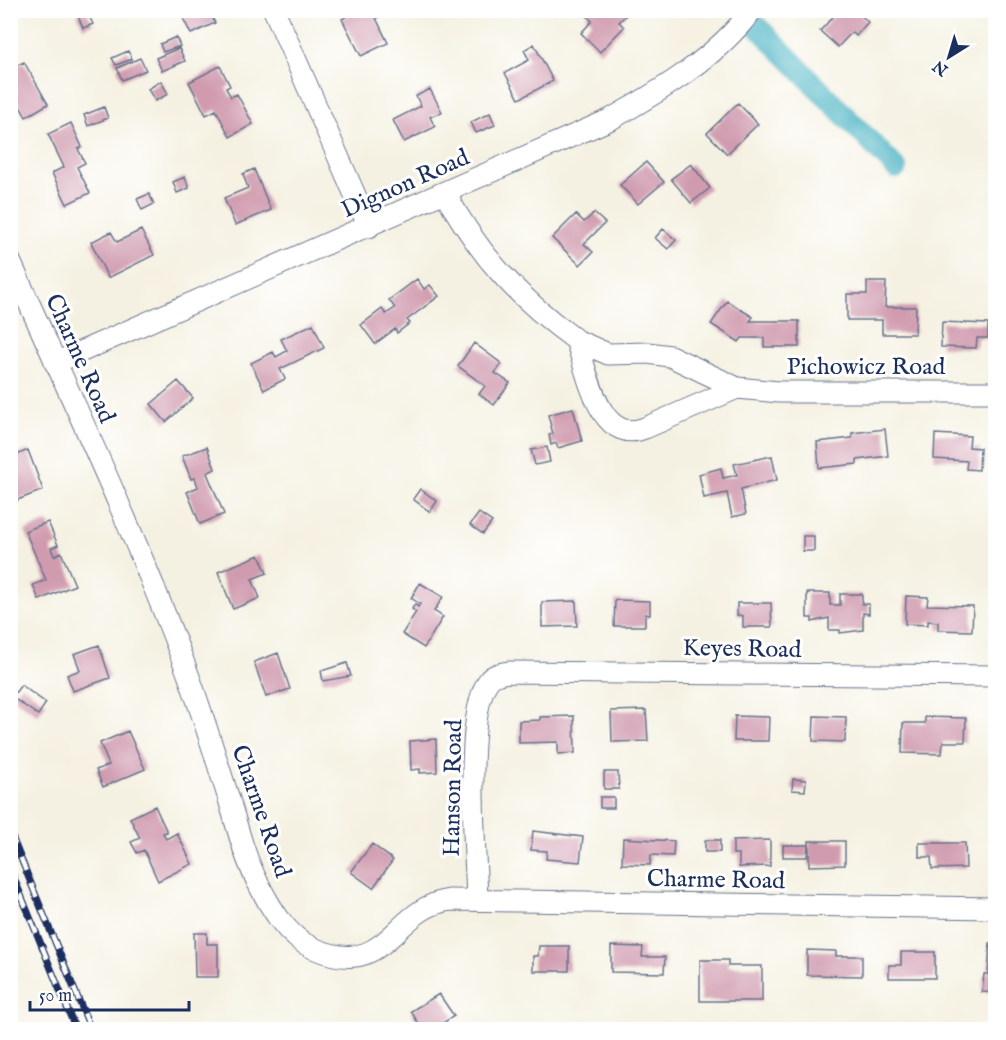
<svg xmlns="http://www.w3.org/2000/svg" width="1006" height="1040" font-family="'IM FELL English',serif">
<style>
.lines{fill:none;stroke-linecap:round;stroke-linejoin:round}
.canal{stroke:#43b0c1;stroke-width:22}
.building{fill:#d09baf}
.minor-casing{stroke:#67738c;stroke-width:23}
.minor{stroke:#fff;stroke-width:21}
.rail-casing{stroke:#1b2f5e;stroke-width:7}
.rail{stroke:#fff;stroke-width:4.5;stroke-dasharray:14;stroke-linecap:butt}
.labels{text-anchor:middle;stroke-width:6;stroke-linejoin:round;paint-order:stroke}
.street-label{font-size:24px;fill:#1b2f5e;stroke:#fff}
</style>
<rect width="100%" height="100%" fill="#fff"/>
<filter id="ink" filterUnits="userSpaceOnUse"><feTurbulence type="fractalNoise" baseFrequency=".0167" numOctaves="2"/><feDisplacementMap in="SourceGraphic" scale="12" xChannelSelector="R" yChannelSelector="G"/><feConvolveMatrix kernelMatrix="1 2 1 2 8 2 1 2 1" color-interpolation-filters="sRGB"/></filter>
<filter id="wash" filterUnits="userSpaceOnUse"><feTurbulence type="fractalNoise" baseFrequency=".008" numOctaves="4" result="noise"/><feDisplacementMap in="SourceGraphic" scale="24" xChannelSelector="R" yChannelSelector="G"/><feGaussianBlur stdDeviation="1.35" result="paint"/><feColorMatrix in="noise" values="0 0 0 0 0 0 0 0 0 0 0 0 0 0 0 0 0 1.4 0 .05"/><feComposite in="paint" operator="in"/></filter>
<g filter="url(#wash)">
<rect width="100%" height="100%" fill="#f5f1e2"/>
<g class="lines">
<path class="canal" d="M758,27L896,168"/>
</g>
<g id="blocks">
<path class="building" d="M86,10L93,24L83,28L77,14Z
M179,10H208L215,23L191,34Z
M358,10H391L376,18L388,43L361,56L342,19Z
M591,10H631L619,22L624,27L600,52L581,33L592,21L586,15Z
M839,10H863L860,14L868,22L856,36L852,32L838,47L820,31Z
M176,37L180,46L163,52L160,44Z
M534,44L553,81L519,99L505,73L529,60L524,50Z
M179,48L185,61L162,71L156,58Z
M128,51L132,59L116,65L112,58Z
M140,58L146,70L122,80L117,68Z
M24,62L48,104L26,117L10,89L15,84L10,69Z
M220,66L230,86L226,88L231,97L237,94L253,124L230,137L216,110L206,115L189,82Z
M161,81L168,94L155,101L148,89Z
M430,89L442,112L430,117L435,127L404,142L393,120L421,106L416,96Z
M738,103L758,124L727,154L707,133Z
M104,107L108,118L88,126L84,115Z
M490,113L495,125L476,133L471,122Z
M71,123L82,147L78,149L85,163L77,167L90,193L67,204L52,173L64,167L48,134Z
M646,162L664,182L638,204L620,185Z
M691,164L710,188L691,203L671,179Z
M254,169L271,210L235,225L224,198L248,188L243,174Z
M185,177L189,188L177,193L173,182Z
M149,194L154,204L142,210L137,199Z
M594,213L605,223L584,244L593,252L580,265L552,238L576,214L584,222Z
M663,229L676,240L668,249L655,238Z
M141,230L154,255L108,278L91,242L111,232L117,242Z
M417,279L424,289L430,285L439,296L407,320L410,323L397,333L395,329L375,344L361,325L382,309L386,314L395,308L389,300Z
M867,282H886L885,307H916L915,334H882V320H847V294H867Z
M727,301L753,317L750,321H799V347H764V338H742L739,342L711,324Z
M942,322L988,324V338H977L976,348L941,347Z
M313,324L324,348L280,369L285,379L264,390L251,363L273,352L276,357L287,351L281,339Z
M474,343L502,364L495,373L510,383L494,405L479,394L485,386L458,366Z
M178,381L193,398L166,422L151,404Z
M573,408L582,441L558,448L556,443L551,445L549,435L553,434L548,415Z
M885,429L888,456L857,460V464L819,468L817,442L852,438V433Z
M935,434L970,436L969,447L980,448L979,470L966,469L967,461L934,459Z
M207,447L215,469L207,473L224,514L200,524L187,492L198,487L195,478L191,479L182,456Z
M547,447L550,462L535,465L531,450Z
M28,450L43,490L15,501L10,489L12,457Z
M772,456L777,480L741,489L746,514L732,517L727,493L704,498L699,474L721,468L723,478L737,475L734,464Z
M420,489L437,501L430,512L413,499Z
M479,513L492,522L483,534L470,525Z
M48,522L58,545L51,548L54,556L61,552L75,585L39,600L33,585L46,580L25,531Z
M803,536H814V551H803Z
M259,555L267,573L252,579L260,598L233,609L218,572Z
M420,583L443,597L434,611L443,617L424,648L402,634L416,612L412,609L415,604L418,607L420,604L411,598Z
M807,593H830V605H840V594H862V604H869V614L863,613V630L840,633V630H829V618L812,622V618H807Z
M906,596L928,597L927,605L973,606L972,631L938,630V622L928,621V625L905,624Z
M615,600L650,601V615L645,614V626H614Z
M576,601L577,626L542,627V602Z
M737,603H771L772,627H743V616L737,615Z
M99,645L110,678L73,691L67,675L80,670L74,654Z
M278,653L290,689L266,697L254,662Z
M347,663L351,676L323,681L321,671Z
M21,685L46,703L38,715L12,697Z
M646,710L648,741L612,742L611,711Z
M574,716L575,753L558,754V742L519,743V721L540,720V717Z
M735,716L769,717L768,741H734Z
M814,716L846,717L845,742L813,741Z
M925,717L966,718L965,742H943L942,754L902,753L903,723H925Z
M128,731L145,769L103,787L96,770L109,765L100,743Z
M436,739L437,772L420,773V769L411,770L410,741Z
M604,772H618L619,789H604Z
M793,779L806,780L805,791L792,790Z
M600,797H614V808H600Z
M155,806L167,832L163,833L166,839L177,833L192,864L158,881L144,850L137,853L131,842L140,838L130,818Z
M533,831L583,837L580,862L546,859L547,851L531,850Z
M623,838L674,841L673,856L651,855L650,865L622,864Z
M705,840H720V852H705Z
M770,840V866L739,867V854H733V841Z
M809,841H845V865L809,866Z
M919,843H965L966,868L932,869L931,857H919Z
M372,844L393,860L373,888L351,872Z
M783,845H808L807,857H783Z
M194,933H207V944H218V977H195Z
M990,943L996,944V993L982,992L984,974H988Z
M539,946H569V971H533V956H538Z
M611,946L643,947L642,957H665L664,973L611,972Z
M807,950L836,951V956H862V976L807,975Z
M901,952H935V978H889V965H901Z
M700,960H728V966H762V1001H700Z
M439,994L454,1016L432,1030H422L411,1011Z"/>
</g>
</g>
<g filter="url(#ink)">
<use href="#blocks" fill-opacity="0" stroke="#67738c" stroke-width="1.5"/>
<g class="lines">
<g class="minor-casing">
<path id="minor" d="M274,10L369,227
M445,193C480,256 517,297 576,340
M10,261C70,395 133,528 185,666C201,708 214,753 228,796C237,826 244,856 258,883C270,907 287,937 313,948C389,981 391,908 450,900L996,908
M576,340L608,354L648,353L670,356L737,388L645,428C599,446 588,373 576,340Z
M55,363L611,119C662,90 716,58 752,10
M737,388L779,392H996
M477,900C476,855 463,713 489,680C494,674 502,673 509,672L996,676"/>
</g>
<use href="#minor" class="minor"/>
<g class="rail-casing">
<path id="rail" d="M10,832L91,1030
M10,868L76,1030"/>
</g>
<use href="#rail" class="rail"/>
</g>
</g>
<g class="labels">
<g class="street-label">
<text transform="translate(405 183) rotate(-24)" y="8">Dignon Road</text>
<text transform="translate(81 358) rotate(66)" y="8">Charme Road</text>
<text x="866" y="374">Pichowicz Road</text>
<text transform="translate(742 648) rotate(1)" y="8">Keyes Road</text>
<text transform="translate(452 788) rotate(-89)" y="8">Hanson Road</text>
<text transform="translate(262 811) rotate(71)" y="8">Charme Road</text>
<text transform="translate(716 879) rotate(1)" y="8">Charme Road</text>
</g>
</g>
<rect width="1006" height="1040" fill="none" stroke="#fff" stroke-width="36"/>
<g transform="translate(949 57) rotate(217)" stroke="#ffffff" stroke-width="4.5" paint-order="stroke">
<path d="M0-4.5L10 22L0 15L-10 22Z" fill="#1b2f5e"/>
<text y="-9" font-size="16" font-weight="bold" text-anchor="middle" fill="#1b2f5e">N</text>
</g>
<path d="M30 1001v9h159v-9" fill="none" stroke="#1b2f5e" stroke-width="3"/>
<text x="39" y="1001" font-size="18" fill="#1b2f5e" stroke="#ffffff" stroke-width="4.5" paint-order="stroke">50 m</text>
</svg>
